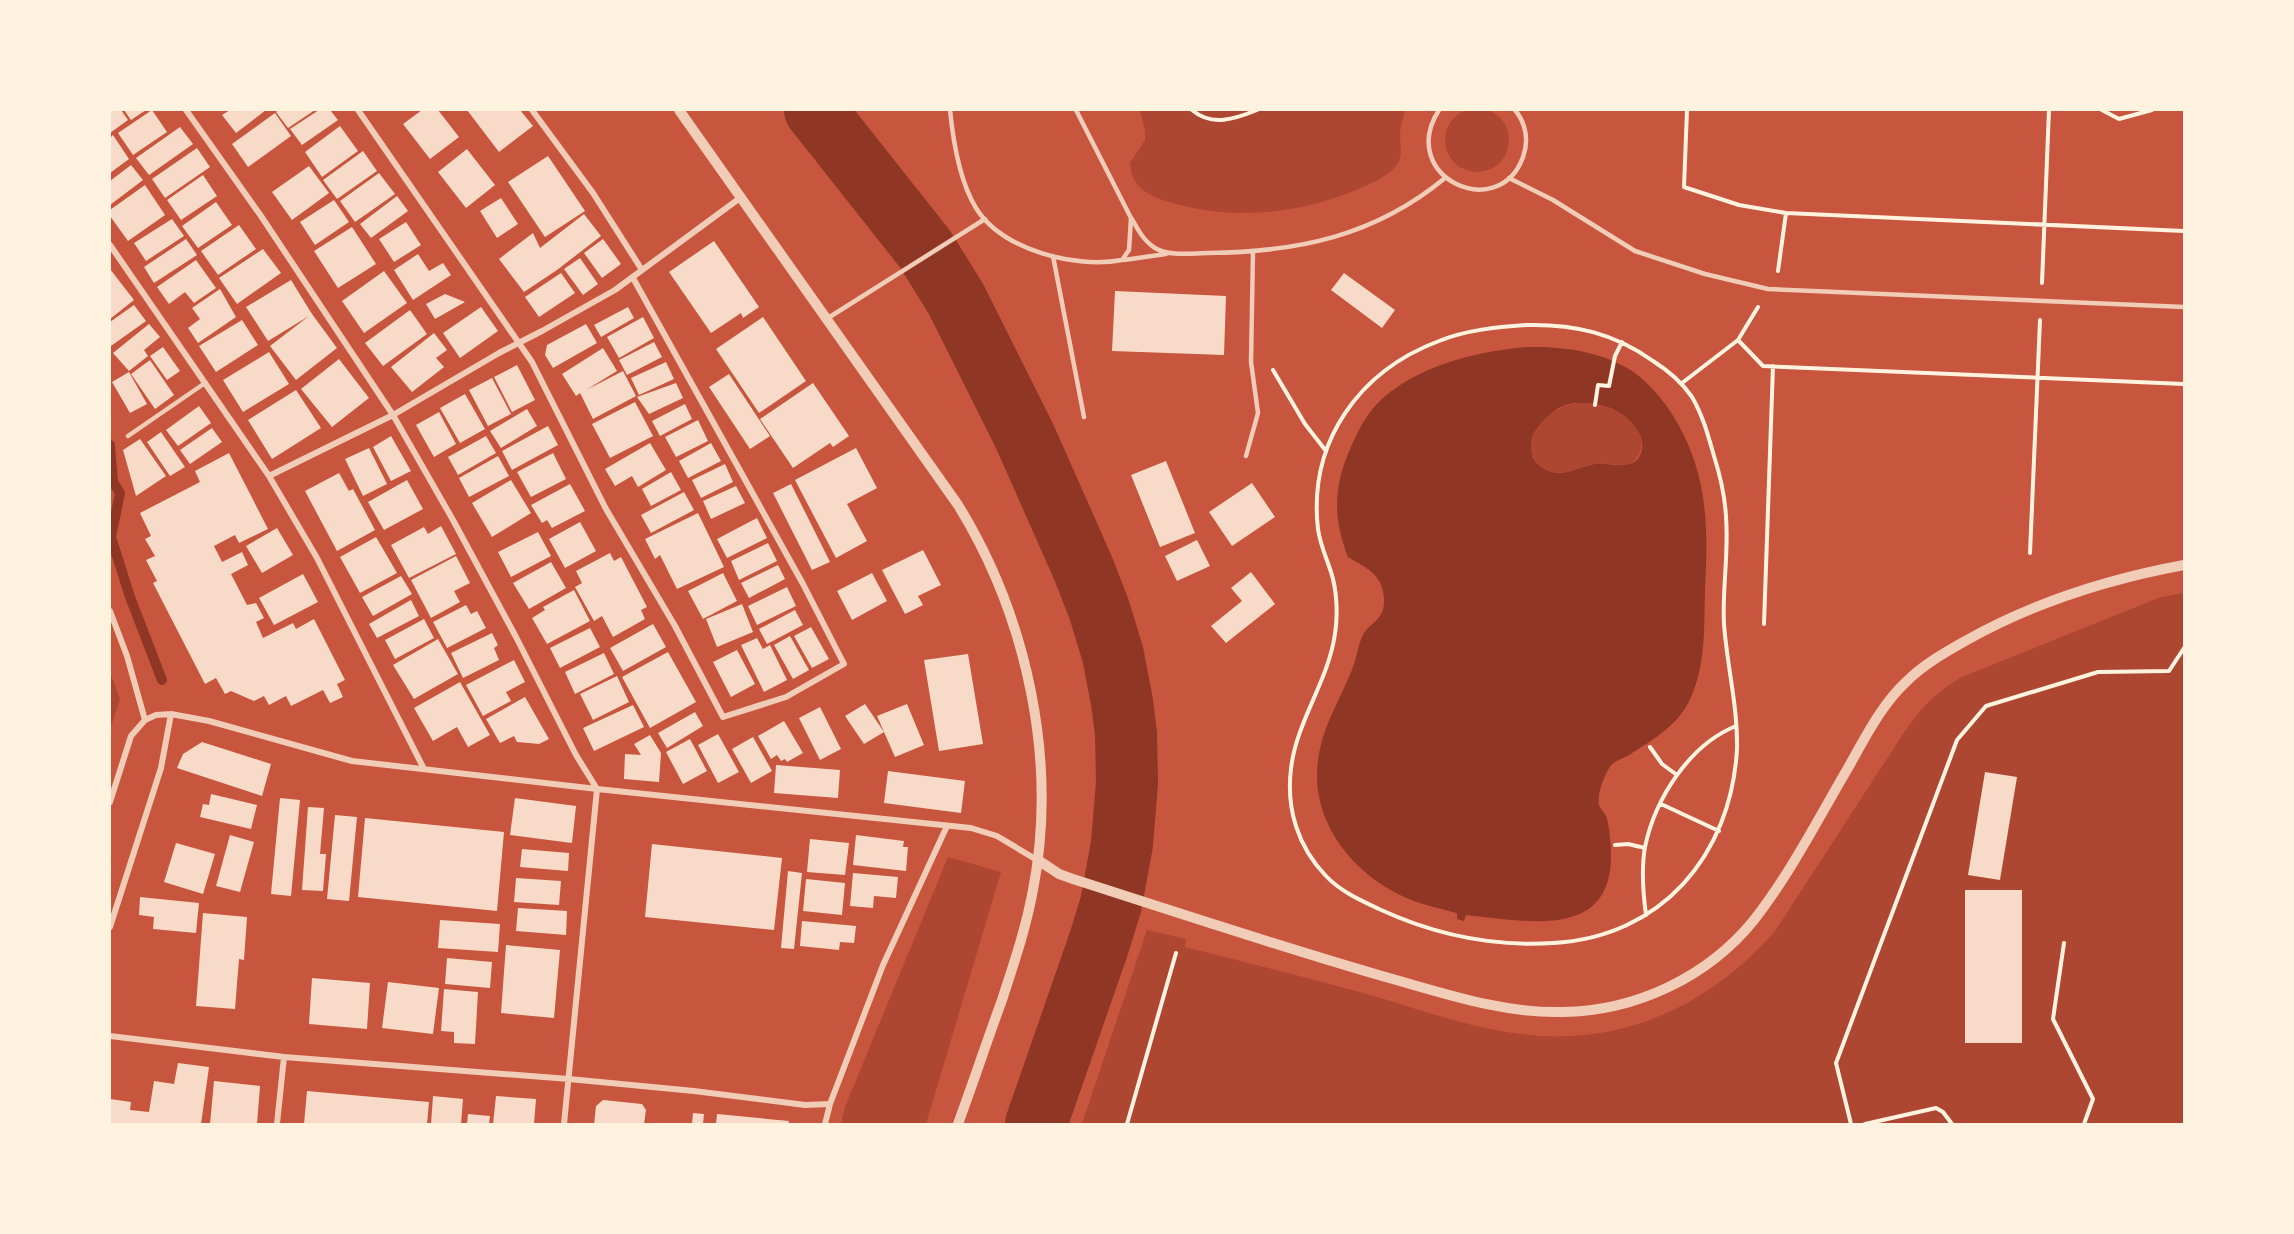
<svg xmlns="http://www.w3.org/2000/svg" width="2294" height="1234" font-family="'Noto Sans',sans-serif">
<style>
.green{fill:#ae4732}
.water{fill:#8f3625;fill-rule:evenodd}
.lines{fill:none;stroke-linecap:round;stroke-linejoin:round}
.stream{stroke:#8f3625;stroke-width:10}
.river{stroke:#8f3625;stroke-width:62}
.building{fill:#f7dbc8}
.path{stroke:#fff3e0;stroke-width:4}
.service{stroke:#f1ccb7;stroke-width:4.5}
.minor{stroke:#f1ccb7;stroke-width:6}
.tertiary{stroke:#f1ccb7;stroke-width:10}
</style>
<rect width="100%" height="100%" fill="#c8553d"/>
<path class="green" d="M1445 140a32 32 0 1 1 64 0a32 32 0 1 1-64 0Z
M1140,110H1405C1403,118 1400,128 1400,136C1400,148 1404,157 1395,167C1385,178 1369,184 1356,190C1298,214 1237,220 1176,204C1153,198 1131,190 1130,163L1145,140V131Z
M1583,403C1592,405 1603,405 1611,408C1636,418 1655,446 1629,466C1620,466 1610,463 1601,464C1575,467 1558,484 1535,461C1519,430 1555,403 1583,403Z
M2184,593V1124H1082L1147,930L1186,939L1185,947C1251,964 1318,980 1384,999C1429,1013 1473,1028 1520,1034C1621,1047 1710,1006 1775,931L1905,731C1921,708 1937,691 1962,677L2161,597Z
M110,672L120,699L110,729Z
M948,857L1001,872L926,1124H841L845,1107Z"/>
<path class="water" d="M1527,347C1562,346 1601,351 1632,371C1665,394 1690,438 1699,477C1708,513 1707,552 1705,590C1704,625 1706,664 1691,697C1679,725 1654,739 1629,755C1621,760 1613,760 1608,770C1603,779 1597,795 1599,805C1601,810 1604,812 1606,816C1608,820 1608,825 1609,829C1625,939 1544,924 1466,915L1464,921L1457,919V913C1438,908 1418,904 1400,895C1350,871 1310,819 1318,761C1322,726 1341,699 1353,667C1357,657 1358,646 1362,637C1368,622 1385,622 1384,599C1383,574 1366,568 1348,557C1334,521 1333,490 1348,454C1355,437 1363,420 1375,406C1411,367 1477,351 1527,347ZM1575,403C1586,403 1600,404 1611,408C1626,414 1645,432 1642,449C1637,474 1612,462 1596,464C1578,467 1560,480 1543,468C1537,464 1533,460 1532,454C1530,445 1531,435 1537,428C1547,415 1558,405 1575,403Z"/>
<g class="lines">
<path class="stream" d="M110,445L113,482L120,493L111,537L130,597L162,680"/>
<path class="river" d="M815,110L925,249L956,299L1025,437L1083,568L1099,609L1113,655L1122,702L1126,734L1127,783L1122,844L1111,904L1099,943L1036,1124"/>
</g>
<path class="building" d="M110,110H121L128,120L110,133Z
M124,110H146L131,120Z
M152,110L167,132L133,155L118,133Z
M230,110H266L236,133L222,115Z
M279,110H315L288,128L276,112Z
M319,110H330L338,120L302,145L290,129Z
M422,110H438L459,137L430,159L403,124Z
M467,110H520L533,126L499,152Z
M275,113L291,136L248,167L232,144Z
M340,126L358,151L322,177L305,152Z
M180,127L193,144L149,175L136,158Z
M113,135L129,159L110,173V138Z
M197,148L210,167L165,198L152,179Z
M467,149L495,185L466,208L438,172Z
M363,151L377,171L337,199L323,180Z
M548,156L585,211L545,237L508,182Z
M131,165L143,180L110,205V181Z
M309,166L329,193L292,220L272,192Z
M379,173L395,194L355,222L340,201Z
M203,175L217,196L181,220L167,200Z
M145,185L165,215L128,241L110,216V210Z
M397,196L408,211L371,238L360,224Z
M501,198L518,224L497,238L480,211Z
M334,200L349,222L315,245L300,222Z
M216,202L232,225L198,248L182,226Z
M584,214L601,236L557,270L524,292L499,259L533,233L540,248Z
M172,219L184,236L146,261L134,243Z
M406,222L421,245L394,262L379,239Z
M239,225L256,249L218,275L201,251Z
M352,227L376,264L338,288L314,251Z
M186,239L197,255L154,283L144,267Z
M603,239L621,264L602,278L584,253Z
M714,241L759,307L743,318L741,313L711,333L669,272Z
M263,249L281,273L237,304L219,278Z
M418,254L429,271L443,263L451,275L413,300L394,270Z
M580,258L598,284L583,295L564,269Z
M196,260L216,288L194,303L185,292L169,304L157,287Z
M110,269L134,300L110,319Z
M384,271L407,303L364,333L342,301Z
M561,273L575,293L539,317L525,297Z
M1344,273L1395,310L1382,328L1331,290Z
M291,280L312,314L337,348L296,380L270,346L309,316L268,341L246,307Z
M220,289L236,317L198,343L188,328L200,319L192,308Z
M1115,291L1226,296L1224,355L1112,351Z
M445,294L465,302L435,319L426,304Z
M134,305L146,321L111,346L110,322Z
M481,307L498,331L460,358L443,333Z
M628,307L634,318L601,337L594,325Z
M410,310L427,334L383,366L365,343Z
M643,317L654,338L619,358L607,337Z
M763,317L806,381L759,413L716,349Z
M242,320L258,345L216,372L199,346Z
M149,324L160,337L144,350L148,356L129,371L113,353Z
M586,324L597,343L553,368L545,355L547,345Z
M434,333L447,350L436,358L444,367L412,392L391,367Z
M654,342L662,357L627,375L619,360Z
M163,347L180,371L167,380L150,356Z
M603,348L617,371L586,390L623,371L636,396L593,419L580,393L576,396L562,374Z
M269,352L289,384L243,412L223,380Z
M339,359L369,398L332,427L301,389Z
M150,360L174,395L155,409L131,374Z
M666,362L674,379L639,395L631,378Z
M517,365L535,400L512,412L494,377Z
M129,372L147,404L130,413L112,382Z
M729,374L770,436L750,449L709,387Z
M492,378L511,414L488,426L469,390Z
M676,383L683,398L649,414L637,397Z
M813,383L849,436L833,447L830,443L793,468L760,419Z
M296,390L321,428L272,459L248,420Z
M465,394L485,429L460,443L440,408Z
M635,402L653,436L610,458L592,424Z
M685,404L692,419L660,436L652,421Z
M199,406L211,423L178,446L166,430Z
M527,409L537,426L501,448L490,431Z
M439,412L456,444L434,457L416,425Z
M698,420L708,441L676,457L665,437Z
M548,426L558,445L512,470L502,451Z
M212,428L222,442L190,464L180,450Z
M161,432L185,467L170,476L147,442Z
M391,436L411,471L391,481L373,447Z
M486,436L496,453L458,475L448,457Z
M140,439L166,476L136,496L123,450Z
M650,443L666,470L638,487L632,476L615,486L605,469Z
M711,443L721,461L688,478L679,461Z
M369,448L387,484L363,496L345,459Z
M856,448L877,488L847,504L867,541L836,558L795,480Z
M229,453L268,529L239,543L235,535L214,546L222,562L242,552L248,565L231,574L247,605L256,603L264,618L256,622L263,638L293,623L296,629L314,619L345,680L337,684L343,697L330,703L323,690L291,706L286,696L269,705L264,696L254,701L231,691L225,694L216,678L205,684L153,583L157,581L146,560L155,556L145,539L151,536L140,513L200,482L195,471Z
M553,453L566,479L531,497L517,472Z
M498,456L509,476L469,497L459,478Z
M1166,461L1195,533L1160,547L1131,475Z
M725,464L733,482L701,498L692,480Z
M671,472L681,490L651,506L642,489Z
M339,473L349,491L353,489L375,530L337,551L305,491Z
M407,480L423,509L384,530L368,502Z
M511,480L531,513L492,537L472,503Z
M1252,483L1275,517L1232,546L1209,512Z
M570,484L585,511L552,528L547,520L542,523L531,505Z
M791,484L830,562L812,570L773,493Z
M736,486L745,503L711,519L703,501Z
M684,492L694,510L651,533L641,515Z
M698,513L724,567L677,589L660,555L655,559L645,539Z
M757,518L767,538L727,558L717,539Z
M580,522L596,551L565,568L549,539Z
M441,526L456,554L409,578L391,545L424,527L428,534Z
M277,528L293,555L262,573L246,546Z
M538,532L551,556L511,577L498,552Z
M376,537L397,573L360,593L340,557Z
M1197,540L1210,566L1177,581L1165,556Z
M768,543L777,561L739,580L731,561Z
M923,550L941,585L918,596L923,605L905,614L882,570Z
M610,553L614,561L621,557L647,607L641,610L645,619L613,637L602,616L594,621L575,587L582,583L576,571Z
M456,556L470,583L454,591L460,602L431,618L411,580Z
M551,562L566,588L529,609L513,583Z
M778,565L785,579L749,598L741,583Z
M1251,572L1275,604L1226,643L1211,626L1242,601L1231,588Z
M723,573L737,601L703,619L688,591Z
M872,573L887,601L852,620L837,591Z
M303,574L318,602L274,625L259,598Z
M401,576L412,594L373,616L362,597Z
M787,587L796,606L757,625L748,606Z
M574,590L590,621L547,644L532,618L545,610L543,607Z
M411,600L419,616L377,638L369,624Z
M742,604L753,632L717,647L706,619Z
M466,605L471,614L477,611L486,628L447,648L433,622Z
M795,610L803,625L767,644L759,629Z
M424,619L434,638L395,659L385,640Z
M653,624L666,647L623,671L610,648Z
M811,627L829,659L812,668L794,636Z
M590,628L600,647L560,668L550,648Z
M492,633L498,645L494,648L499,660L463,678L451,653Z
M790,636L809,670L793,679L774,645Z
M757,638L763,649L770,645L787,680L764,692L741,645Z
M438,639L458,674L414,699L393,665Z
M737,650L755,684L731,697L713,662Z
M668,652L696,702L650,728L622,677Z
M604,653L614,674L575,694L565,672Z
M968,654L983,744L939,751L924,660Z
M514,660L525,682L506,692L511,701L483,716L466,685Z
M617,676L629,702L593,720L580,694Z
M460,682L490,735L468,747L457,727L433,741L414,708Z
M525,697L549,739L539,744L517,742L514,736L500,743L486,719Z
M865,704L884,732L864,744L845,716Z
M907,704L924,745L895,757L877,716Z
M633,705L644,727L594,751L583,728Z
M820,707L841,749L820,760L799,718Z
M695,712L703,726L667,748L658,733Z
M784,721L803,753L787,762L785,759L781,761L777,755L771,759L758,736Z
M718,734L739,772L718,783L698,745Z
M650,735L661,753L659,782L624,779L625,754L641,755L634,744Z
M753,737L772,771L751,783L732,749Z
M690,739L707,771L683,784L666,752Z
M202,742L271,764L262,796L177,768L183,754Z
M776,765L840,770L838,798L774,793Z
M888,771L965,781L961,813L884,803Z
M1985,772L2017,777L2000,880L1968,875Z
M211,794L257,805L251,829L200,817L203,804L209,805Z
M280,798L300,800L291,896L271,894Z
M515,798L576,806L572,843L510,835Z
M308,807L324,808L320,854H326L323,891L302,890Z
M335,815L357,817L349,901L327,899Z
M365,818L504,832L497,911L358,897Z
M230,835L254,842L240,892L216,886Z
M856,835L904,841L903,847H908L906,871L853,865Z
M810,839L849,843L845,875L807,872Z
M176,843L215,854L203,894L164,882Z
M652,844L782,858L774,930L645,917Z
M522,849L569,853L568,871L520,867Z
M788,871L802,873L794,949L781,948Z
M853,873L898,877L896,898L874,896L873,908L850,906Z
M516,878L561,881L559,905L514,902Z
M806,879L845,883L842,915L803,911Z
M1965,890H2022V1043H1965Z
M140,897L199,903L196,933L153,929L154,917L139,915Z
M518,908L567,911L566,935L516,931Z
M203,913L247,917L244,960L239,959L235,1009L196,1006Z
M440,920L500,924L498,952L438,948Z
M802,921L856,926L854,943L840,942L839,950L800,946Z
M506,945L560,950L554,1018L501,1013Z
M447,958L492,962L490,988L445,984Z
M312,978L370,983L367,1029L309,1024Z
M388,982L439,988L433,1034L382,1028Z
M444,989L478,992L475,1044L454,1043V1032L441,1031Z
M178,1063L209,1067L201,1124L185,1123L110,1124V1099L131,1102L130,1110L149,1112L154,1081L174,1084Z
M214,1081L260,1086L257,1124H210Z
M307,1091L429,1102L427,1124H304Z
M433,1096L463,1099L461,1124H431Z
M496,1096L536,1099L534,1124H493Z
M603,1100L642,1104L646,1110L644,1124H594L596,1106Z
M693,1113L704,1114L703,1124H692Z
M468,1114L490,1116L489,1124H467Z
M717,1114L789,1121L788,1124H716Z"/>
<g class="lines">
<path class="path" d="M1192,110C1212,127 1235,119 1257,110
M1687,110L1684,187L1739,205L1786,213L2184,231
M2102,110L2119,119L2152,110
M1778,271L1786,213
M2042,283L2049,110
M1527,325C1574,324 1614,333 1653,361C1669,371 1681,381 1692,397C1703,416 1708,435 1714,456C1720,475 1725,496 1726,517C1729,553 1722,589 1724,624C1727,666 1738,707 1737,749C1731,856 1661,937 1553,943C1492,947 1433,934 1379,909C1360,900 1340,891 1326,876C1298,847 1286,809 1291,769C1296,722 1328,682 1335,634C1338,615 1337,590 1331,572C1326,557 1320,544 1318,529C1308,442 1359,371 1439,341C1466,330 1497,327 1527,325Z
M1738,340L1763,366L2184,384
M1273,370L1305,424L1326,451
M1682,383L1738,340L1758,307
M1595,405L1598,385L1609,386L1615,356L1622,342
M2030,553L2040,320
M1764,624L1773,366
M1650,747L1662,764L1677,775
M1661,804L1719,831
M1615,845L1628,844L1645,848
M1646,915C1643,893 1641,870 1645,847C1655,799 1689,745 1736,726
M2064,943L2053,1019L2093,1099L2084,1124
M1127,1124L1176,953
M1851,1124L1836,1063L1957,740L1986,706L2098,672L2169,671L2184,648
M1865,1124L1936,1108L1943,1112L1952,1124"/>
<path class="service" d="M950,110C953,140 960,182 976,208C1002,250 1076,269 1122,260L1129,250L1131,218L1076,110
M1439,110C1396,177 1499,224 1523,157C1529,141 1526,123 1515,110
M1509,178L1553,200L1635,251L1705,274L1768,289L2184,307
M1132,219C1138,230 1144,241 1155,248C1170,257 1192,253 1209,253C1298,252 1375,236 1445,178
M1053,256L1084,417
M1124,260L1166,254
M828,318L985,219
M128,436L205,383
M1246,456L1258,413L1251,362L1253,252"/>
<path class="minor" d="M186,110L261,216L393,415L453,520L516,637L576,755L597,789L564,1124
M358,110L532,362L606,509L675,626L723,717L786,697L844,664L803,584L633,278
M532,110L593,193L642,270
M110,245L269,476L317,558L423,767
M269,476L393,415L499,353L542,331L615,290L740,198
M110,611L127,656L145,720
M110,802L131,736L145,720L156,715L171,714L209,721L352,761L597,789L971,828L997,836L1037,860
M110,927L161,768L171,714
M110,1036L284,1057L569,1079L694,1091L805,1105L830,1104
M277,1124L284,1057
M825,1124L830,1104L883,965L947,826"/>
<path class="tertiary" d="M679,110L958,505C1027,617 1058,760 1033,890C1026,928 1014,963 1002,1000C987,1041 973,1083 958,1124
M1038,860L1059,874L1073,879C1176,912 1278,946 1382,976C1440,992 1502,1014 1563,1012C1636,1011 1708,977 1754,920C1790,874 1818,819 1848,768C1865,738 1881,705 1907,681C1924,664 1946,652 1967,640C2035,602 2108,579 2184,565"/>
</g>
<rect width="2294" height="1234" fill="none" stroke="#fff3e0" stroke-width="222"/>
</svg>
